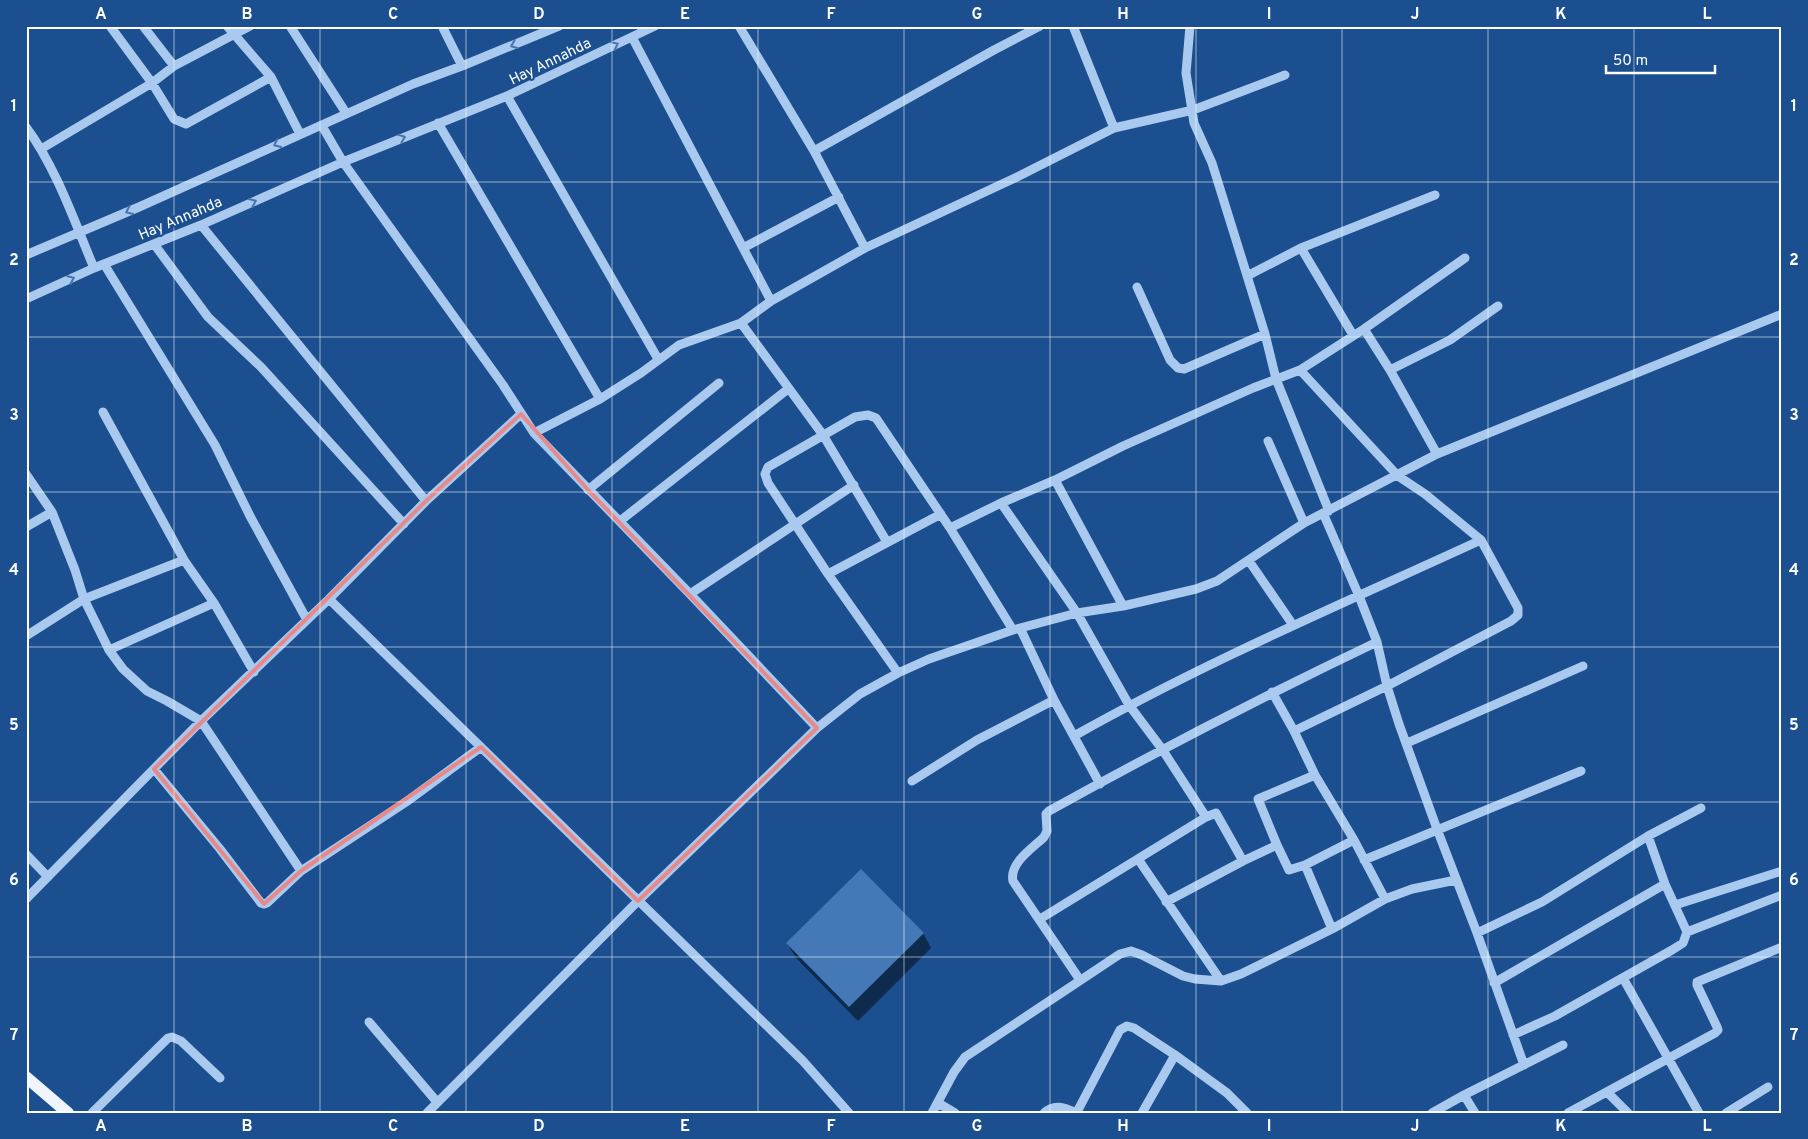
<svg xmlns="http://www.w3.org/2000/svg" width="1808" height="1139" font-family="Overpass,sans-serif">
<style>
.shadow{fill:#0007}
.building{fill:#4478b7}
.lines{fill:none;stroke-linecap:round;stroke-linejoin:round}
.minor{stroke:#a9c9ee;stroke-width:9}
.major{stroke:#f0f6ff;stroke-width:12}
.oneway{stroke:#4674ac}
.marked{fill:none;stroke:#e88989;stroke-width:4;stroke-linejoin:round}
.grid{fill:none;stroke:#fff;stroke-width:1;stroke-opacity:0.55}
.labels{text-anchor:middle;stroke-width:4;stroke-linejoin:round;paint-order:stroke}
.street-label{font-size:15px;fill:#fff;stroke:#1b4f8f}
.neatline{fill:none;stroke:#fff;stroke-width:2}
.grid-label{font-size:16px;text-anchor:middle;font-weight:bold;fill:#fff}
</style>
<rect width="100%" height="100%" fill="#1b4f8f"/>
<path class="shadow" d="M923,933L931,948L858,1021L796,958L787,943Z"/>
<path class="building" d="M861,869L924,933L849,1007L786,943Z"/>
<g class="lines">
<path class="minor" d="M110,26L152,83L174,119L186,124L271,77
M143,26L174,66
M227,26L271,77L300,134
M290,26L346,113
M442,26L462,66
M1073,26L1114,128
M1190,26L1186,73L1194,123L1212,163L1236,240L1265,334L1276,379L1329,511
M632,37L771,301
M507,96L658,359
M438,123L600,399
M322,126L343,162L503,385L534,433L690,594L817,728
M26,127C56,167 75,223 94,268
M41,149L152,83L174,66L250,26
M814,151L994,50L1040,26
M201,225L426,501
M154,244L208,317L261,367L404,524
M743,248L839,197
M865,248L1017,177L1114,128L1193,110L1285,75
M1301,248L1353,335
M26,255L139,207L413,84L462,66L559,26
M104,264L215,445L250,516L307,620
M1247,276L1301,248L1435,195
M1137,287L1170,360L1178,368L1184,369L1265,334
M26,299L94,268L201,225L343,162L507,96L655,26
M741,323L823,435L887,542
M1364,329L1465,258
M1390,370L1450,340L1498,306
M103,412L184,560L214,603L254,672
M534,433L600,399L641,373L679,345L741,323L771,301L865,248L814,151L739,26
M1268,441L1304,523
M26,474L52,512L75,570L84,599L109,650L123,669L147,691L167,701L201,721L301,871
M1055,480L1123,606
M588,490L719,383
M1001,503L1077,613L1129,705L1162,749L1206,817L1040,919
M1323,513L1359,596L1377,642L1387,686L1399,724L1437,829L1477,933L1524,1065
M620,521L788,389
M26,527L52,512
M1249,561L1293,625
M828,574L941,514
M690,594L854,485
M329,599L803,1061L849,1113
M1020,628L1054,700L1100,784
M1013,630L950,528L1001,503L1055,480L1123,446L1253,388L1300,370L1364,329L1390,370L1437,454
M26,636L84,599L184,560
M109,650L214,603
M898,673L828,574L768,483L765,474L768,467L855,417L868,415L876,418L950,528
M1272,692L1294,731L1387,686L1511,621L1518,615V608L1481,540L1425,494L1398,476L1300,370
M1294,731L1315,775L1354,840L1385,899
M1074,736C1205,662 1344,603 1481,540
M1407,743L1583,666
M154,769L220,849L261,903L264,904L267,903L301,871L406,802L481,747
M912,781L977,740L1054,700
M1648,836L1665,884L1687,932
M1277,845L1258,799L1315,775
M26,854L48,877
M1138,859L1221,981
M1364,860L1581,771
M1243,861L1277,845L1289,870L1305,865L1332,929
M1305,865L1354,840
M26,899L201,721L329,599L426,501L521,414
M1166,902L1243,861L1216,813L1206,817
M1675,905L1782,871
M1477,933L1542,902L1648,836L1701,808
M1623,978L1699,1113
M1080,980L1013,881C1009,863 1033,848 1044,837L1047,831L1046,814L1049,811C1157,751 1266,695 1377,642
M1494,983L1665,884
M369,1022L437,1102
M1513,1035L1555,1016L1672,950L1683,943L1687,932L1782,895
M1607,1092L1628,1113
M1464,1095L1563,1045
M938,1103L955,1113
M1077,1112L1120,1030L1127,1026L1134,1028L1175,1055
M92,1113L168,1038L172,1037L181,1041L220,1078
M427,1113L638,901L817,728L860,694L898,673L929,659L1013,630L1077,613L1123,606L1196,589L1217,581L1304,523L1437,454L1782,314
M932,1113L954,1072L965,1057L1120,954L1131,951L1142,955L1183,976L1195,979L1221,981L1241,974L1332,929L1385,899L1412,889L1456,880
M1044,1113C1055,1103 1065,1108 1077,1113
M1142,1113L1175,1055L1227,1093L1247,1113
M1432,1113L1464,1095L1475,1113
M1568,1113L1715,1033L1718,1030L1717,1027L1697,985V982L1782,947
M1726,1113L1768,1087"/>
<path class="major" d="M26,1077L68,1113"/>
</g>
<defs><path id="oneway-chevron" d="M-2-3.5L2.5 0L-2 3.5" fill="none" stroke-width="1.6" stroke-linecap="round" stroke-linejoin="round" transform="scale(1.25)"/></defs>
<g class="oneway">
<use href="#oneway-chevron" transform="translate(514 45) rotate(158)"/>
<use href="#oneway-chevron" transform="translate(615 45) rotate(-26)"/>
<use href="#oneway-chevron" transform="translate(402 138) rotate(-22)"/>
<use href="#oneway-chevron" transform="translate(277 144) rotate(155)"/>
<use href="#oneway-chevron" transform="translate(253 202) rotate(-24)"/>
<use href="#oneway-chevron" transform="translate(129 211) rotate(156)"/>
<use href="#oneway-chevron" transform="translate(71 279) rotate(-24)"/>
</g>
<path class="marked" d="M521,414L588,490L817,728L638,901L481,747L301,871L264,904L154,769L426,501Z"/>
<path class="grid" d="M174,26V1113M320,26V1113M466,26V1113M612,26V1113M758,26V1113M904,26V1113M1050,26V1113M1196,26V1113M1342,26V1113M1488,26V1113M1634,26V1113M26,182H1782M26,337H1782M26,492H1782M26,647H1782M26,802H1782M26,957H1782"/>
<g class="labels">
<g class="street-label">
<text transform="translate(550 61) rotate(-26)" y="5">Hay Annahda</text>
<text transform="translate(180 218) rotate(-23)" y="5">Hay Annahda</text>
</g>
</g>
<rect width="1808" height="1139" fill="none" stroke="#1b4f8f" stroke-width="55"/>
<path d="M1606 65v8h109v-8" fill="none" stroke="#ffffff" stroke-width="2.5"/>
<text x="1613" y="65" font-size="15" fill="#ffffff" stroke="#1b4f8f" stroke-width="4" paint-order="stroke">50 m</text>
<rect x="28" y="28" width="1752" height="1084" class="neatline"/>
<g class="grid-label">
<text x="101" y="19">A</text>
<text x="247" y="19">B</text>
<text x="393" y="19">C</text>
<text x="539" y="19">D</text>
<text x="685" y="19">E</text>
<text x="831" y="19">F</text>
<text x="977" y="19">G</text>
<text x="1123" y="19">H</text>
<text x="1269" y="19">I</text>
<text x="1415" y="19">J</text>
<text x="1561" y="19">K</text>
<text x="1707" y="19">L</text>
<text x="14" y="111">1</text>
<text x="1794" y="111">1</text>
<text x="14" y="265">2</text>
<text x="1794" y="265">2</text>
<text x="14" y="420">3</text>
<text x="1794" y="420">3</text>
<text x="14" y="575">4</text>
<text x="1794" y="575">4</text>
<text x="14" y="730">5</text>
<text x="1794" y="730">5</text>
<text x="14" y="885">6</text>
<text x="1794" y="885">6</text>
<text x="14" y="1040">7</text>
<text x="1794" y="1040">7</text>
<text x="101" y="1131">A</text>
<text x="247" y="1131">B</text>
<text x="393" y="1131">C</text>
<text x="539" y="1131">D</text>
<text x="685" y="1131">E</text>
<text x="831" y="1131">F</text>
<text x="977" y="1131">G</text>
<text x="1123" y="1131">H</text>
<text x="1269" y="1131">I</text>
<text x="1415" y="1131">J</text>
<text x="1561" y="1131">K</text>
<text x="1707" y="1131">L</text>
</g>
</svg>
